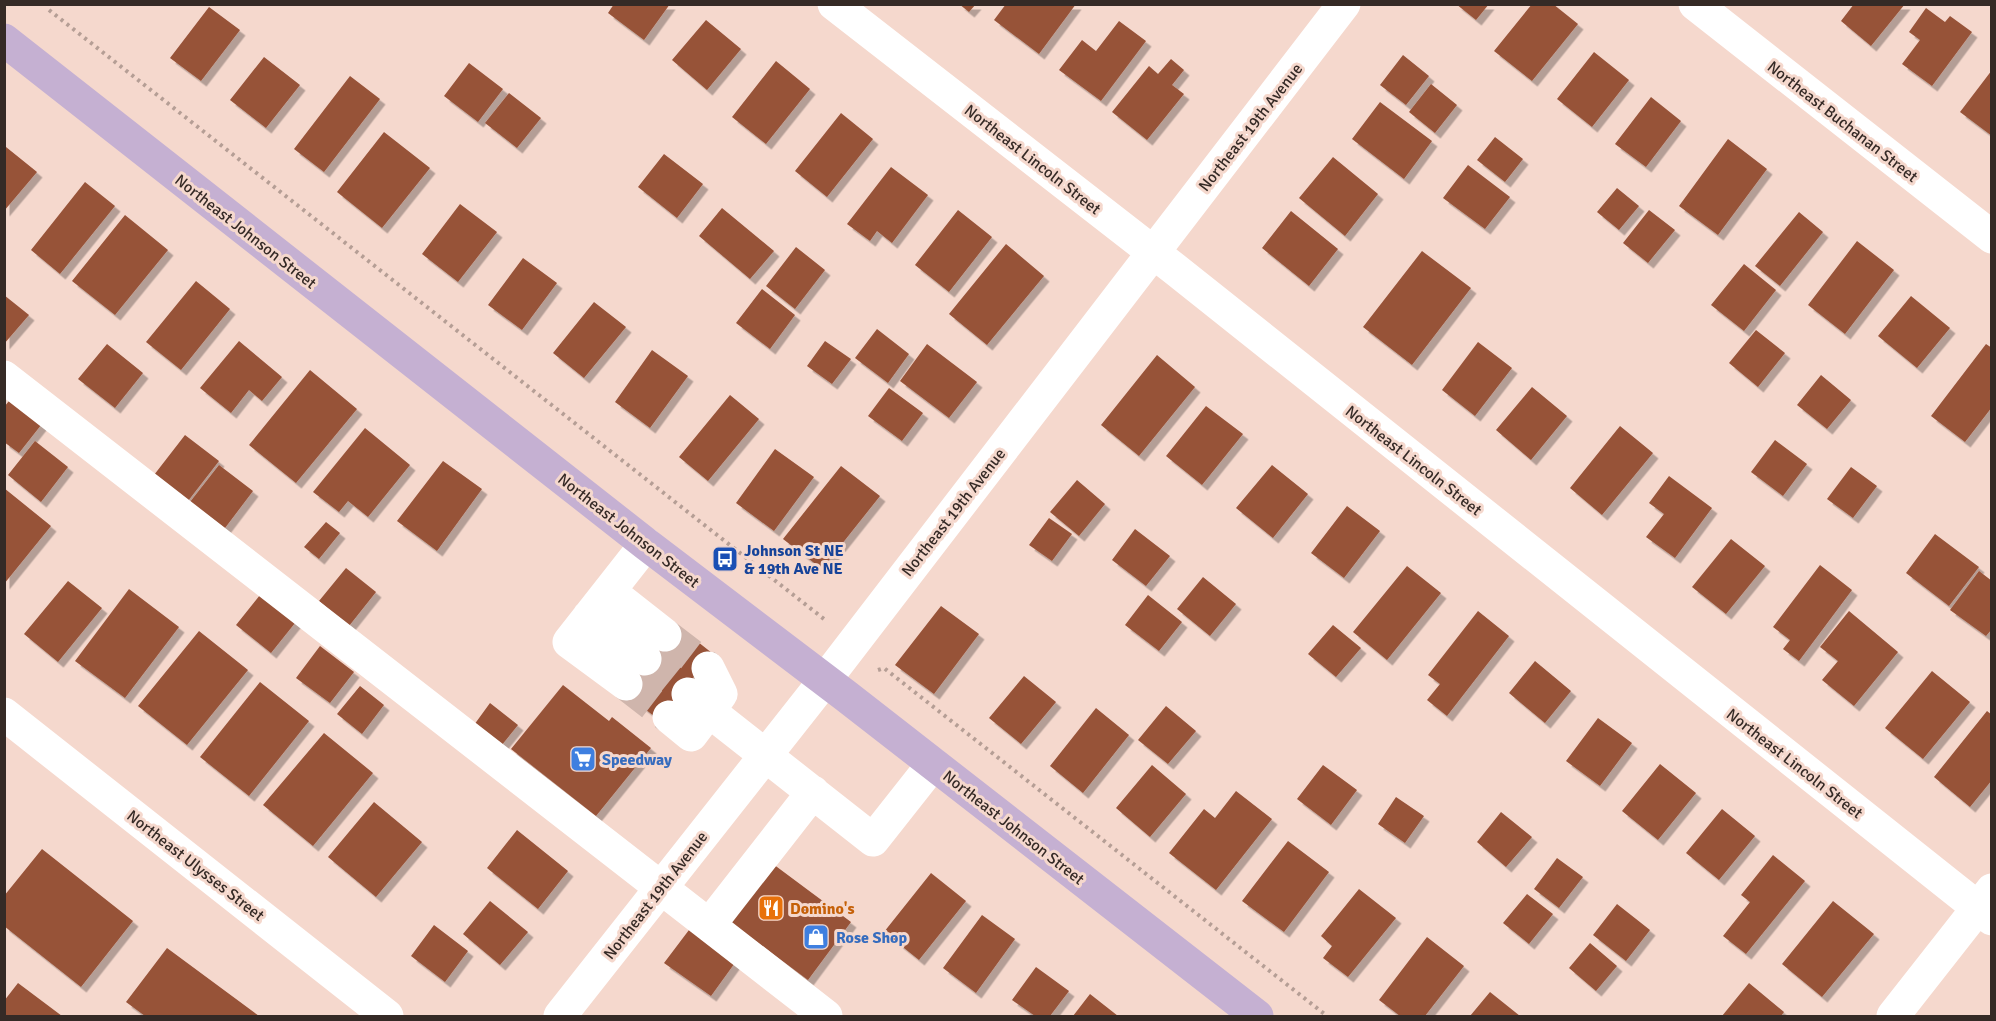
<svg xmlns="http://www.w3.org/2000/svg" width="1996" height="1021" font-family="Signika,sans-serif">
<style>
.building{fill:#975238;filter:url(#shadow)}
.lines{fill:none;stroke-linecap:round;stroke-linejoin:round}
.minor-tunnel{stroke:#cfb5ac;stroke-width:33;stroke-dasharray:33 16;stroke-linecap:butt}
.path{stroke:#b59e95;stroke-width:4;stroke-dasharray:3 4.5;stroke-linecap:butt}
.minor{stroke:#fff;stroke-width:33}
.major{stroke:#c5b0d2;stroke-width:33}
.labels{text-anchor:middle;stroke-width:6;stroke-linejoin:round;paint-order:stroke}
.street-label{font-size:16px;fill:#352a26;stroke:#f5d8cd}
.transit-label{font-size:16px;font-weight:bold;fill:#164399;stroke:#f5d8cd;text-anchor:start}
.shop-label{font-size:16px;font-weight:bold;fill:#366cbe;stroke:#f5d8cd;text-anchor:start}
.food-label{font-size:16px;font-weight:bold;fill:#c56008;stroke:#f5d8cd;text-anchor:start}
</style>
<defs>
<filter id="shadow"><feDropShadow dx="5.5" dy="5.5" stdDeviation="0" flood-color="#0004"/></filter>
</defs>
<rect width="100%" height="100%" fill="#f5d8cd"/>
<path class="building" d="M614,4H670L644,40L608,13Z
M959,4H976L969,12Z
M1006,4H1076L1039,54L994,20Z
M1456,4H1489L1476,20Z
M1532,4H1553L1578,24L1532,81L1494,51Z
M1854,4H1905L1871,46L1841,21Z
M209,7L240,30L201,81L170,58Z
M1926,8L1945,22L1950,16L1972,32L1932,86L1902,64L1920,40L1909,32Z
M706,20L741,49L707,90L672,60Z
M1119,21L1146,41L1101,101L1059,70L1082,40L1096,51Z
M1594,52L1629,80L1592,127L1557,99Z
M1403,55L1429,76L1406,105L1380,85Z
M264,57L300,85L266,128L230,100Z
M1171,59L1184,70L1172,85L1184,94L1147,140L1112,112L1149,66L1158,74Z
M776,61L810,89L766,144L732,117Z
M469,63L503,89L478,122L444,96Z
M1992,70V136L1960,112Z
M350,76L380,99L324,172L294,149Z
M1431,84L1457,105L1435,133L1409,112Z
M509,93L541,118L517,148L485,123Z
M1651,97L1681,121L1646,167L1615,144Z
M1380,102L1432,141L1404,179L1352,139Z
M841,113L873,139L827,197L795,171Z
M384,132L430,168L382,228L337,192Z
M1495,137L1523,159L1505,182L1477,160Z
M1728,139L1767,169L1718,235L1679,206Z
M6,147L37,172L4,211V150Z
M664,154L703,184L677,218L638,187Z
M1333,157L1378,194L1345,236L1299,198Z
M1468,165L1510,197L1485,229L1443,198Z
M891,167L928,195L892,243L877,231L870,241L847,224Z
M85,182L115,206L60,274L31,250Z
M1617,188L1639,206L1619,230L1597,212Z
M460,204L497,232L458,282L422,254Z
M722,208L774,251L750,279L699,236Z
M958,210L992,237L949,292L915,265Z
M1649,210L1675,230L1648,263L1623,243Z
M1291,211L1338,249L1309,286L1262,248Z
M1799,212L1823,232L1780,286L1755,266Z
M125,215L168,250L115,315L72,281Z
M1857,241L1894,270L1845,334L1808,305Z
M1006,244L1044,276L987,345L949,314Z
M796,247L825,270L795,309L766,286Z
M1422,251L1471,288L1412,365L1363,327Z
M523,258L557,283L522,330L488,305Z
M1744,264L1776,290L1744,331L1711,305Z
M196,281L230,309L181,370L146,342Z
M762,289L795,315L770,349L736,323Z
M4,295L29,315L4,344Z
M1911,296L1950,328L1917,368L1878,336Z
M594,302L626,327L584,378L553,353Z
M877,329L909,354L888,383L855,358Z
M1756,330L1785,353L1758,387L1729,363Z
M239,341L282,377L262,401L249,390L231,413L200,388Z
M825,341L851,359L832,384L807,366Z
M1478,342L1512,368L1475,416L1442,390Z
M107,344L143,373L115,408L78,379Z
M927,344L977,382L949,418L900,381Z
M1986,344L1992,348V407L1965,442L1931,416Z
M652,350L688,376L650,428L615,402Z
M1157,355L1195,387L1139,456L1101,425Z
M310,370L357,409L296,483L249,445Z
M1821,375L1851,400L1827,429L1797,405Z
M1532,387L1567,416L1531,460L1496,430Z
M889,388L923,413L902,441L868,416Z
M14,395L45,420L19,453L4,442V407Z
M730,395L759,419L708,481L679,457Z
M1206,406L1243,434L1202,485L1166,456Z
M1620,426L1653,453L1602,515L1570,488Z
M365,428L410,465L368,517L348,501L339,512L313,492Z
M185,435L219,461L188,501L154,475Z
M1775,440L1807,464L1783,496L1751,472Z
M35,441L68,467L41,502L8,475Z
M775,449L814,477L774,531L736,503Z
M443,461L482,489L437,551L397,521Z
M219,465L253,491L225,528L190,502Z
M1272,465L1308,494L1273,538L1236,508Z
M841,466L880,496L822,569L783,539Z
M1851,467L1877,486L1853,518L1827,499Z
M1669,476L1712,508L1675,558L1646,537L1664,514L1649,503Z
M1077,480L1105,504L1079,536L1050,512Z
M4,488L51,526L4,584Z
M1347,506L1380,531L1344,578L1311,553Z
M1049,518L1072,534L1052,561L1029,545Z
M326,522L340,533L319,559L304,547Z
M1135,529L1170,556L1146,586L1112,560Z
M1935,534L1979,567L1949,606L1906,573Z
M1731,539L1765,566L1726,614L1692,587Z
M1820,565L1852,590L1799,661L1783,649L1790,640L1773,627Z
M1407,566L1441,593L1387,660L1353,632Z
M346,568L376,592L349,626L319,601Z
M1979,571L1992,581V629L1986,636L1950,610Z
M1203,577L1236,604L1210,636L1177,609Z
M68,581L102,608L58,662L24,634Z
M129,589L179,627L125,698L75,661Z
M264,590L299,618L271,653L236,625Z
M1148,595L1182,622L1159,651L1125,625Z
M941,606L979,634L934,694L895,665Z
M1478,611L1509,636L1447,716L1427,700L1440,684L1428,675Z
M1849,611L1898,652L1854,706L1822,680L1838,661L1820,647Z
M674,623L717,657L664,724L621,690Z
M1333,625L1361,648L1336,677L1308,654Z
M199,631L248,670L187,745L138,706Z
M320,646L354,672L330,703L296,678Z
M1535,661L1571,691L1545,723L1509,693Z
M1932,671L1970,702L1923,759L1885,728Z
M1024,676L1056,702L1021,744L989,718Z
M260,682L309,721L249,796L200,757Z
M563,685L609,721L612,717L651,748L596,816L511,749Z
M360,686L384,705L362,734L337,714Z
M490,703L518,725L501,746L474,725Z
M1166,706L1196,731L1168,764L1138,740Z
M1096,708L1129,735L1083,793L1050,766Z
M1987,711L1992,715V780L1970,807L1934,777Z
M1598,718L1632,743L1600,786L1566,761Z
M324,733L373,773L313,846L263,805Z
M1660,764L1696,793L1658,840L1622,811Z
M1152,765L1186,794L1150,837L1116,808Z
M1323,765L1357,790L1331,825L1297,799Z
M1236,791L1272,819L1216,890L1169,853L1204,809L1215,818Z
M1396,797L1424,816L1405,843L1378,824Z
M374,802L422,842L376,897L328,857Z
M1722,809L1755,836L1719,880L1686,853Z
M1501,812L1532,837L1506,867L1477,842Z
M517,830L568,871L538,909L487,868Z
M1288,841L1329,872L1284,932L1242,901Z
M42,849L133,921L81,987L4,926V896Z
M1773,855L1805,881L1746,954L1723,936L1750,902L1741,895Z
M1557,858L1583,877L1559,908L1534,889Z
M773,864L851,922L808,980L730,922Z
M931,873L966,901L919,960L884,932Z
M1359,889L1396,918L1348,977L1323,958L1332,946L1321,936Z
M1527,894L1553,914L1529,944L1503,923Z
M490,901L528,932L500,965L463,934Z
M1833,901L1874,934L1822,997L1782,964Z
M1617,904L1650,930L1626,961L1593,935Z
M982,915L1015,939L976,993L943,968Z
M434,925L468,951L445,982L411,956Z
M692,926L737,960L711,996L664,963Z
M1427,937L1464,966L1425,1016H1400L1379,1000Z
M1590,943L1617,966L1596,991L1569,968Z
M167,948L259,1016H145L126,1002Z
M1036,967L1069,991L1050,1016H1035L1012,1000Z
M18,983L62,1016H4V1001Z
M1749,983L1784,1012L1781,1016H1722Z
M1490,992L1520,1016H1470Z
M1090,994L1118,1016H1073Z"/>
<g class="lines">
<path class="minor-tunnel" d="M665,635L708,668
M645,659L688,694
M626,684L669,717"/>
<path class="path" d="M49,10L824,619V622
M878,670L884,668L889,672L1327,1016"/>
<path class="minor" d="M834,4L1176,270L1992,919
M1695,4L1992,237
M4,377L826,1016
M609,591L665,635
M589,616L645,659
M626,684L569,642L646,544
M688,694L709,711L721,694L708,668
M4,714L387,1016
M669,717L691,735L709,711L873,840L933,764
M710,924L813,792
M560,1016L825,680L1344,4
M1893,1016L1992,890"/>
<path class="major" d="M4,40L646,544L846,696L1257,1016"/>
</g>
<defs>
<g id="bus-square" transform="scale(1.35)"><rect x="-9" y="-9" width="18" height="18" rx="4" fill="#1a4fb4" stroke="#f5d8cd"/><path d="M-5-6H5V4H4V6H2V4H-2V6H-4V4H-5ZM-3.5-4V0h7V-4ZM-3.5 1.2v1.5H-2V1.2ZM2 1.2v1.5H3.5V1.2Z" fill="#fff"/></g>
<g id="supermarket-square" transform="scale(1.35)"><rect x="-9" y="-9" width="18" height="18" rx="4" fill="#3f7fe0" stroke="#f5d8cd"/><path d="M-6-5.5h2.5l.6 2H6L4.5 2H-2.5L-4.4-4H-6ZM-1.5 3.2a1.3 1.3 0 1 0 .1 0ZM3 3.2a1.3 1.3 0 1 0 .1 0Z" fill="#fff"/></g>
<g id="restaurant-square" transform="scale(1.35)"><rect x="-9" y="-9" width="18" height="18" rx="4" fill="#e8710a" stroke="#f5d8cd"/><path d="M-5-6h1v4h1v-4h1v4h1v-4h1v5L-1.5 .5V6h-2V.5L-5-1ZM5-6V6H3V1.5H1.5Q1.5-4 5-6Z" fill="#fff"/></g>
<g id="shop-square" transform="scale(1.35)"><rect x="-9" y="-9" width="18" height="18" rx="4" fill="#3f7fe0" stroke="#f5d8cd"/><path d="M-5-2.5h2.3a2.7 3.5 0 0 1 5.4 0H5L5.5 6h-11ZM-1.5-2.5h3a1.5 2.3 0 0 0-3 0Z" fill="#fff"/></g>
</defs>
<g fill-rule="evenodd">
<use href="#bus-square" x="725" y="559"/>
<use href="#supermarket-square" x="583" y="759"/>
<use href="#restaurant-square" x="771" y="908"/>
<use href="#shop-square" x="816" y="937"/>
</g>
<g class="labels">
<g class="street-label">
<text transform="translate(1843 121) rotate(38)" y="6">Northeast Buchanan Street</text>
<text transform="translate(1250 127) rotate(-52)" y="6">Northeast 19th Avenue</text>
<text transform="translate(1033 159) rotate(38)" y="6">Northeast Lincoln Street</text>
<text transform="translate(246 231) rotate(38)" y="6">Northeast Johnson Street</text>
<text transform="translate(1414 460) rotate(38)" y="6">Northeast Lincoln Street</text>
<text transform="translate(953 512) rotate(-52)" y="6">Northeast 19th Avenue</text>
<text transform="translate(629 530) rotate(38)" y="6">Northeast Johnson Street</text>
<text transform="translate(1795 763) rotate(38)" y="6">Northeast Lincoln Street</text>
<text transform="translate(1014 827) rotate(38)" y="6">Northeast Johnson Street</text>
<text transform="translate(196 865) rotate(38)" y="6">Northeast Ulysses Street</text>
<text transform="translate(655 895) rotate(-52)" y="6">Northeast 19th Avenue</text>
</g>
<g class="transit-label">
<text x="744" y="556">Johnson St NE<tspan x="744" dy="18">&amp; 19th Ave NE</tspan></text>
</g>
<g class="shop-label">
<text x="602" y="765">Speedway</text>
<text x="836" y="943">Rose Shop</text>
</g>
<g class="food-label">
<text x="790" y="914">Domino's</text>
</g>
</g>
<rect width="1996" height="1021" fill="none" stroke="#352a26" stroke-width="12"/>
</svg>
